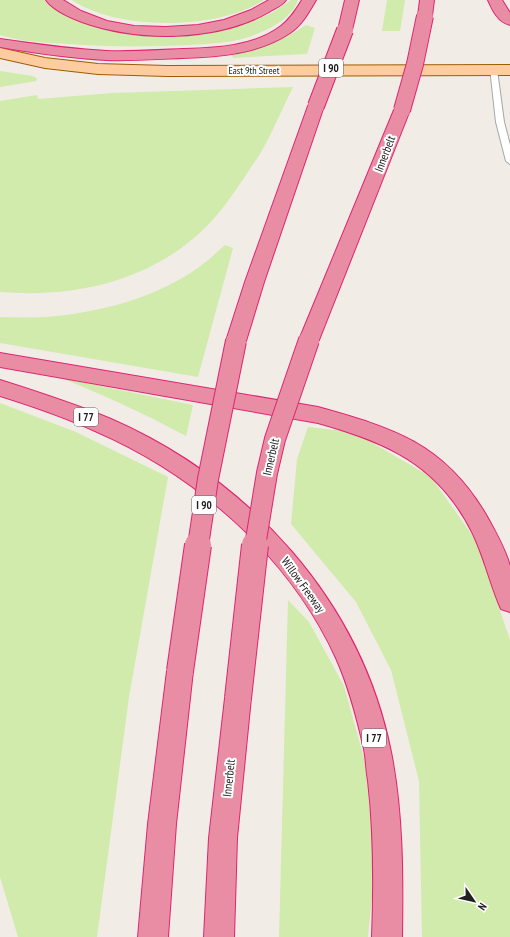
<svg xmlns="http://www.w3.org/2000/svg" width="510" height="937" font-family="'PT Sans Narrow',sans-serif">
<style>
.grass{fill:#d0ebac}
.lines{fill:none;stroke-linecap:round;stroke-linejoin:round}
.lane-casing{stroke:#a7a7a7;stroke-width:2}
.primary-casing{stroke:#9c5d00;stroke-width:2}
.highway-casing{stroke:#df2472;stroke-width:2}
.lane{fill:#fff;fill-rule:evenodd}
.primary{fill:#fdcd9f;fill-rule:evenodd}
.highway{fill:#e98da5;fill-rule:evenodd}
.highway-bridge-far2-casing{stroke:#df2472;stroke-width:18;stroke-linecap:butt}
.highway-bridge-far1-casing{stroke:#df2472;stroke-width:22;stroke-linecap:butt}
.highway-bridge-casing{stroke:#df2472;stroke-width:28;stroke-linecap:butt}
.highway-bridge-far2{stroke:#e98da5;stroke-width:16}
.highway-bridge-far1{stroke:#e98da5;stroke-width:20}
.highway-bridge{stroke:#e98da5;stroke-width:26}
.labels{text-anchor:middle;stroke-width:4;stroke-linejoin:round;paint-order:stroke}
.far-street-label{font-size:10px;fill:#202020;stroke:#fff}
.shield{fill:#fff;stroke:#636363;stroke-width:1}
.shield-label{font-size:11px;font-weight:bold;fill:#202020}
.street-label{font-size:12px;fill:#202020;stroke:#fff}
</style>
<rect width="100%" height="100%" fill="#f1ede6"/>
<path class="grass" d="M0,0H44L60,12L103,28L222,29L252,21L272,13L291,0H298C291,20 268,30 249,37C230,43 208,44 188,45C148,47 109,47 69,44C47,43 22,42 0,35Z
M72,0H264C218,30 117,31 72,0Z
M387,0H405L400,31H382Z
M306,25L315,28L307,54L233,58L232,55C261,49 281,41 306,25Z
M0,71L33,76L37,78L36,81L0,87Z
M293,87C283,107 274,128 264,147C258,158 250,168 244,178C233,194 221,212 207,226C152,281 76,298 0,292V101L37,95L38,99L112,93Z
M225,245L233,248L198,377L0,343V317C15,317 31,318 46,317C99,313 156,298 199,267C208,261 217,252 225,245Z
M61,378L193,405L186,436C145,414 104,395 61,378Z
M0,403L76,432L168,477L129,697L97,937H18L0,877Z
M308,427L354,432L431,477L477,542L510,640V937H422L419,781L391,670L356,602L291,524L297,459Z
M288,600L309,622L344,686L365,762L375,865L368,937H279Z"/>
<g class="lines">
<g class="lane-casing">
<path id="lane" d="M490,68L497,70L504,122L510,145V164L506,161L496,122Z"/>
</g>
<g class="primary-casing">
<path id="primary" d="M0,48L45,58L98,64L167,66L510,65V75L167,76L98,74L45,68L0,58Z"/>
</g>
<g class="highway-casing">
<path id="highway" d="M46,0H63L81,11L107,21L134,26L166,27L198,25L224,20L251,10L269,0H286C282,6 275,8 269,12C216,42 138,42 82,22C71,18 53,10 46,0Z
M302,0H316C309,12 302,25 290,33C259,54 218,57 182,58C157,59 131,61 106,60C70,58 35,53 0,47V39C35,44 70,49 106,51C131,52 157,50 182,49C214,48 254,47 281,26C290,19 296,10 302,0Z
M345,0H359L352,30L350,33H340L338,30Z
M420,0H434L432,16L430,19H420L418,16Z
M488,0H502L510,13V25C498,22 493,11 488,0Z
M316,101L322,103L324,106L264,282L246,341L243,346L236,348L229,346L226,341L245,282L308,106L310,103Z
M402,105L408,107L410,110L319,340L316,345L309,347L302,345L299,340L394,110L396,107Z
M0,353L318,407C393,428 443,443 485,513C494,529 505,548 510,566C510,580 510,597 510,612L501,609C490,584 484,556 472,532C438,464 386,442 318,423L0,367Z
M0,380C38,392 75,404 111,419C250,480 361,601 391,752C403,812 403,876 402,937H372C374,885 374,833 368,781C366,770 366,759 364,749C357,718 349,687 336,658C290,557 197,475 95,431C64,417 32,406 0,396Z
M180,659L189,663L193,671L176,824L168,937H138L148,824L167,671L171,663Z
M238,686L247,689L251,698L237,838L234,937H204L209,838L225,698L229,689Z"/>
</g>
<use href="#lane" class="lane"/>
<use href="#primary" class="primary"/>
<use href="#highway" class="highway"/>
<g class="highway-bridge-far2-casing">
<path id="highway-bridge-far2" d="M316,106L345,30
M402,110L415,64L425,16"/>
</g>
<g class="highway-bridge-far1-casing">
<path id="highway-bridge-far1" d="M198,546L208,479L236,341
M255,546L267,473L275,439L309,340"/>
</g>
<g class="highway-bridge-casing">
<path id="highway-bridge" d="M180,671L198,545
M238,698L255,545"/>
</g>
<use href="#highway-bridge-far2" class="highway-bridge-far2"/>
<use href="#highway-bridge-far1" class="highway-bridge-far1"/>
<use href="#highway-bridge" class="highway-bridge"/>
</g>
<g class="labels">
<g class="far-street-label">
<text x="254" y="74">East 9th Street</text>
</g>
<g class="shield">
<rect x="319" y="59" width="24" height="18" rx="3"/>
<rect x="74" y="408" width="24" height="18" rx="3"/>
<rect x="192" y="496" width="24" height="18" rx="3"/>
<rect x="362" y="729" width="24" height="18" rx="3"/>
</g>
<g class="shield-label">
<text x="331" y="72">I 90</text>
<text x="86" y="421">I 77</text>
<text x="204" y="509">I 90</text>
<text x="374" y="742">I 77</text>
</g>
<g class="street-label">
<text transform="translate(385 154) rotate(-69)" y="4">Innerbelt</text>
<text transform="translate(271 457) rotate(-77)" y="4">Innerbelt</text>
<text transform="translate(303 585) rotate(54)" y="4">Willow Freeway</text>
<text transform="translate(229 778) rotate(-84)" y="4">Innerbelt</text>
</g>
</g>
<g transform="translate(474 901) rotate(124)" stroke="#ffffff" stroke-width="3" paint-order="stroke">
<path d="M0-3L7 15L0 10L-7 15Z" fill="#202020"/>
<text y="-6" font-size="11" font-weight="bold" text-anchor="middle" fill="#202020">N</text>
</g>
</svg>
